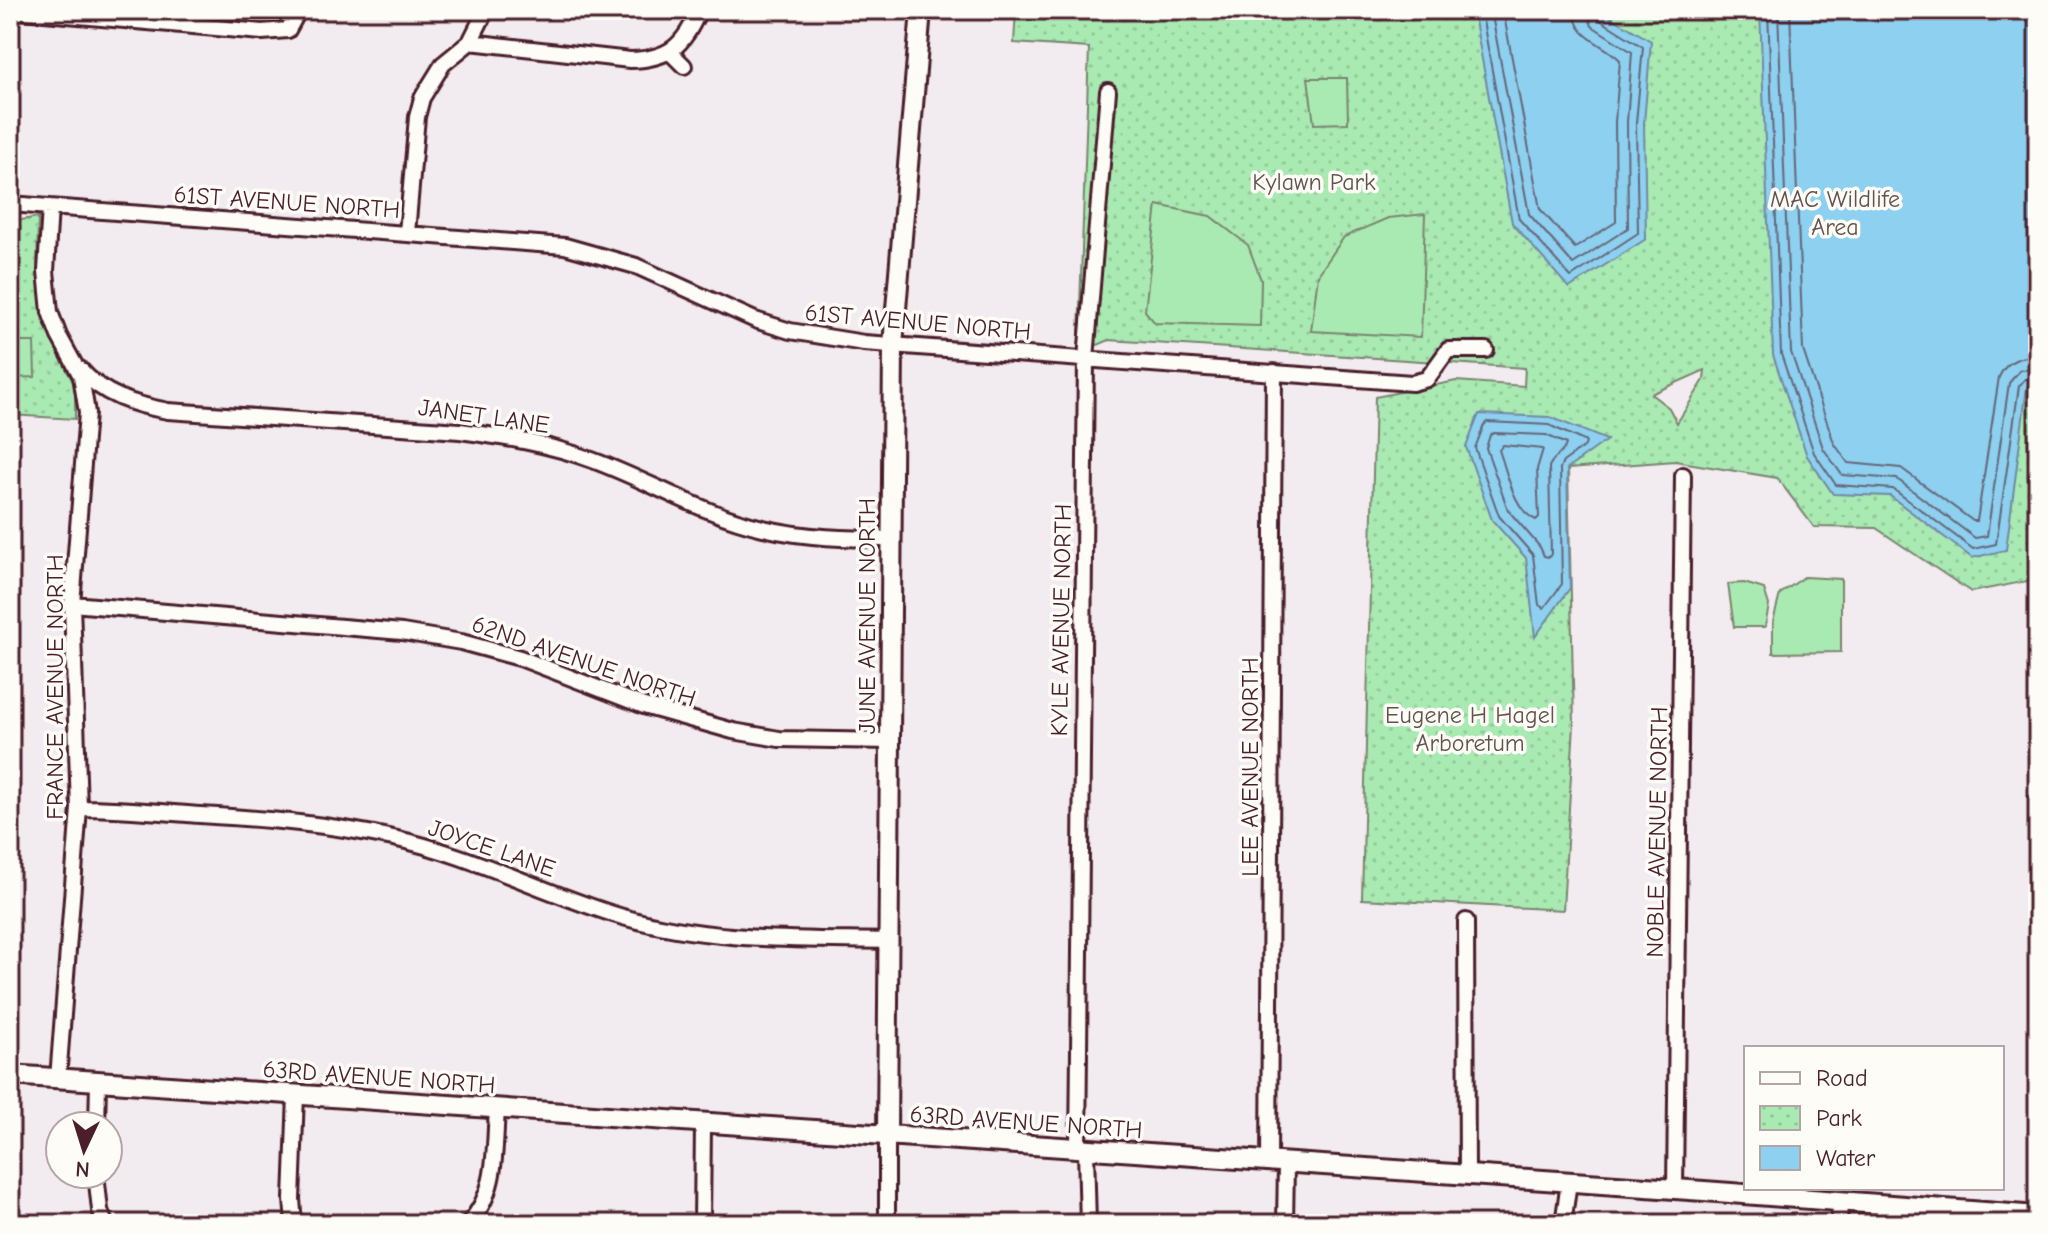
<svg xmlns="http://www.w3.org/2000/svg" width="2048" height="1234" font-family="'Comic Neue',sans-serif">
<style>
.park{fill:url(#park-dots);stroke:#7a846f;stroke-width:2;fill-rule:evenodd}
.pitch{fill:#a9eab3;stroke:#7a846f;stroke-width:2}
.water{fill:#8dd0ef;stroke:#7289a1;stroke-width:2}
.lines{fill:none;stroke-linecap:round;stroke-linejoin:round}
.shore{stroke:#656679;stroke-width:2}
.minor-casing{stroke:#4a1f2b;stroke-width:20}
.tertiary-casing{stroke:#4a1f2b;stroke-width:24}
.minor{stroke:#fdfcf7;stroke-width:14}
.tertiary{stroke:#fdfcf7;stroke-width:18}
.labels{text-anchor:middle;stroke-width:7;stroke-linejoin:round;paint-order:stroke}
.park-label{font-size:24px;fill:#62524d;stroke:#fdfcf7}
.street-label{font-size:24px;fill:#4a1f2b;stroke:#fdfcf7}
</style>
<defs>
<pattern id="park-dots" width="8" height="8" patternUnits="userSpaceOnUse" patternTransform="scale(2)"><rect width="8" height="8" fill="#a9eab3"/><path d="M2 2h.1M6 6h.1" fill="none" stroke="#93c89a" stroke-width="1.8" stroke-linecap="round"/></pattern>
</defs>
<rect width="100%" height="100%" fill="#f2ebef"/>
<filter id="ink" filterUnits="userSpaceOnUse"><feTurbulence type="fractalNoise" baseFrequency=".0125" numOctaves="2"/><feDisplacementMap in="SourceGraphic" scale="16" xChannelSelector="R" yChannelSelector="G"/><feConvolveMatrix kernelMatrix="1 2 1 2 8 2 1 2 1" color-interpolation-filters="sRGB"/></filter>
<g filter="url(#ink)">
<path class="park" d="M1016,10H2038V551L2033,580L1971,592L1876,528L1814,527L1777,478L1675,461L1568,469L1574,724L1563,910L1362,899L1375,397L1456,381L1524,386L1525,368L1109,340L1098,345L1079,336L1089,48L1014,43ZM1705,370L1704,380L1677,423L1669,408L1651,394Z
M38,217L37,275L49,335L75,386V419L10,415V222Z"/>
<path class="pitch" d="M1308,78H1347L1348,123L1314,124Z
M1157,205L1210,216L1248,245L1261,280L1260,326L1155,323L1145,311Z
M1425,214L1421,337L1311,331L1318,275L1344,237L1388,218Z
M10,342H34L35,377L10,378Z
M1804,577L1841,579V652L1773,653V622L1780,594Z
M1744,583L1764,589L1769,605L1765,627H1734L1728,584Z"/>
<path class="water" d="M1473,10H1599L1651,41L1644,123L1646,239L1569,288L1512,223Z
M1760,10H2038V388L2027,387L2006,550L1972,558L1890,496L1833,494L1807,456L1773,355Z
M1479,414L1550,417L1607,440L1567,469L1570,588L1535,637L1526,558L1492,520L1466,447Z"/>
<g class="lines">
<path class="shore" d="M1481,10L1519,219L1571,277L1638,233L1636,123L1643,47L1600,20L1596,10
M1491,10L1529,214L1573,264L1628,228L1627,122L1632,52L1592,26L1586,10
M1503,10L1540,209L1575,248L1616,222L1615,122L1620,60C1603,42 1576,40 1574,10
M1768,10L1781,354L1814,453L1836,485L1893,489L1973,549L1996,544L2019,386L2025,379L2038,380
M1778,10L1791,352L1823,448L1842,475L1897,479L1975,538L1987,536L2009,383L2020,370L2038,369
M1790,10L1803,350L1834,443L1848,463L1901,468L1973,521H1977L1999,377C2007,360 2020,356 2038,357
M1487,422L1549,425L1586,442L1585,446L1563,462L1560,468L1562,584L1544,608L1539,605L1533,555L1499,516L1475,448L1484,425Z
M1494,433L1546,435L1566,444C1565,453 1552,457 1549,467L1551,554L1549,557L1544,556L1540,547L1508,510L1486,448L1490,435Z
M1503,445L1543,449L1537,469L1539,517L1536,520C1514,511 1507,472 1499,450Z"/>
<g class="minor-casing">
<path id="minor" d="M10,10L262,32L288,30L299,10
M470,42L630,60C669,59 684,46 699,10
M670,52L684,66
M10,204L565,246L636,266L755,320L790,331L864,343L1412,383L1427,379L1448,350H1486
M50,207L46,271L50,312L59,336L81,376L87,413L72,604L79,808L58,1079
M407,233L417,117L422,98L443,64L470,42L486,10
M80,369C102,395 135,405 168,411L460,431C505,437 549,444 592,460C650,481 702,514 763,528C805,538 849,539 892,539
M72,604L402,632L461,642L520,658L644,706L733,731L779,739L891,741
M79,808C119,808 160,812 200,815C265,819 329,824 393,838C473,855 545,894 623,917C709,942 800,939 889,941
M1466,921L1467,1176
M97,1126L98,1083
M887,1137V1224
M1078,1150L1086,359L1108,91
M1086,1151L1088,1224
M1269,1163L1274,372
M96,1174L100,1210L105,1224
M1675,1189L1683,475
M294,1224L292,1199L296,1095
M468,1224C498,1192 494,1151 497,1109
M702,1224L703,1124
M1285,1224L1286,1164
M1563,1224L1569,1182
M1839,1224L1840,1203"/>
</g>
<g class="tertiary-casing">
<path id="tertiary" d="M10,1075L1704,1191L2038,1216
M887,1137L893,345L921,10"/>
</g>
<use href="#minor" class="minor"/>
<use href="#tertiary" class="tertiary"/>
</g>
</g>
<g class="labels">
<g class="park-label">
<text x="1314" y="190">Kylawn Park</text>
<text x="1835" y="207">MAC Wildlife<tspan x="1835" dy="28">Area</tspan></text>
<text x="1470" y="723">Eugene H Hagel<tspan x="1470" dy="28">Arboretum</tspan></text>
</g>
<g class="street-label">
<text transform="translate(287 202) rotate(4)" y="8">61ST AVENUE NORTH</text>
<text transform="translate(918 322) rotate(5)" y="8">61ST AVENUE NORTH</text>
<text transform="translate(484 416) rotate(8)" y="8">JANET LANE</text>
<text transform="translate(867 616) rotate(-90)" y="8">JUNE AVENUE NORTH</text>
<text transform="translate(1061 620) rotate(-89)" y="8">KYLE AVENUE NORTH</text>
<text transform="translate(584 661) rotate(19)" y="8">62ND AVENUE NORTH</text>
<text transform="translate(55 687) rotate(-90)" y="8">FRANCE AVENUE NORTH</text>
<text transform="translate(1250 767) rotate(-90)" y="8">LEE AVENUE NORTH</text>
<text transform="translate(1657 832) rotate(-89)" y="8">NOBLE AVENUE NORTH</text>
<text transform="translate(492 848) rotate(19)" y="8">JOYCE LANE</text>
<text transform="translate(379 1077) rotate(4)" y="8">63RD AVENUE NORTH</text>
<text transform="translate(1026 1122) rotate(4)" y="8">63RD AVENUE NORTH</text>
</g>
</g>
<rect width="2048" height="1234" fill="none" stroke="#fdfcf7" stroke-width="40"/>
<rect x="20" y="20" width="2008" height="1194" fill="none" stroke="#4a1f2b" stroke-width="3" filter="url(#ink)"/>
<rect x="1744" y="1046" width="260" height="144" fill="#fdfcf7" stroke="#b5a4a5" stroke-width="2"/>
<rect x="1760" y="1072" width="40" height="12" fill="#fdfcf7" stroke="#b5a4a5" stroke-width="2"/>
<text x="1816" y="1086" font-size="24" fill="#4a1f2b">Road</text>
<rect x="1760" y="1106" width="40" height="24" fill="url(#park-dots)" stroke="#b5a4a5" stroke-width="2"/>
<text x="1816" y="1126" font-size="24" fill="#4a1f2b">Park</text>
<rect x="1760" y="1146" width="40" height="24" fill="#8dd0ef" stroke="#b5a4a5" stroke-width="2"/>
<text x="1816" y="1166" font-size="24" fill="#4a1f2b">Water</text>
<g transform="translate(84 1150) rotate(184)"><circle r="38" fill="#fdfcf7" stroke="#b5a4a5" stroke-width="2"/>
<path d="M0-6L14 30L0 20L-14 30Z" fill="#4a1f2b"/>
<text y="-12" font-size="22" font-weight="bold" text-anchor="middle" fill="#4a1f2b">N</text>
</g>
</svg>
